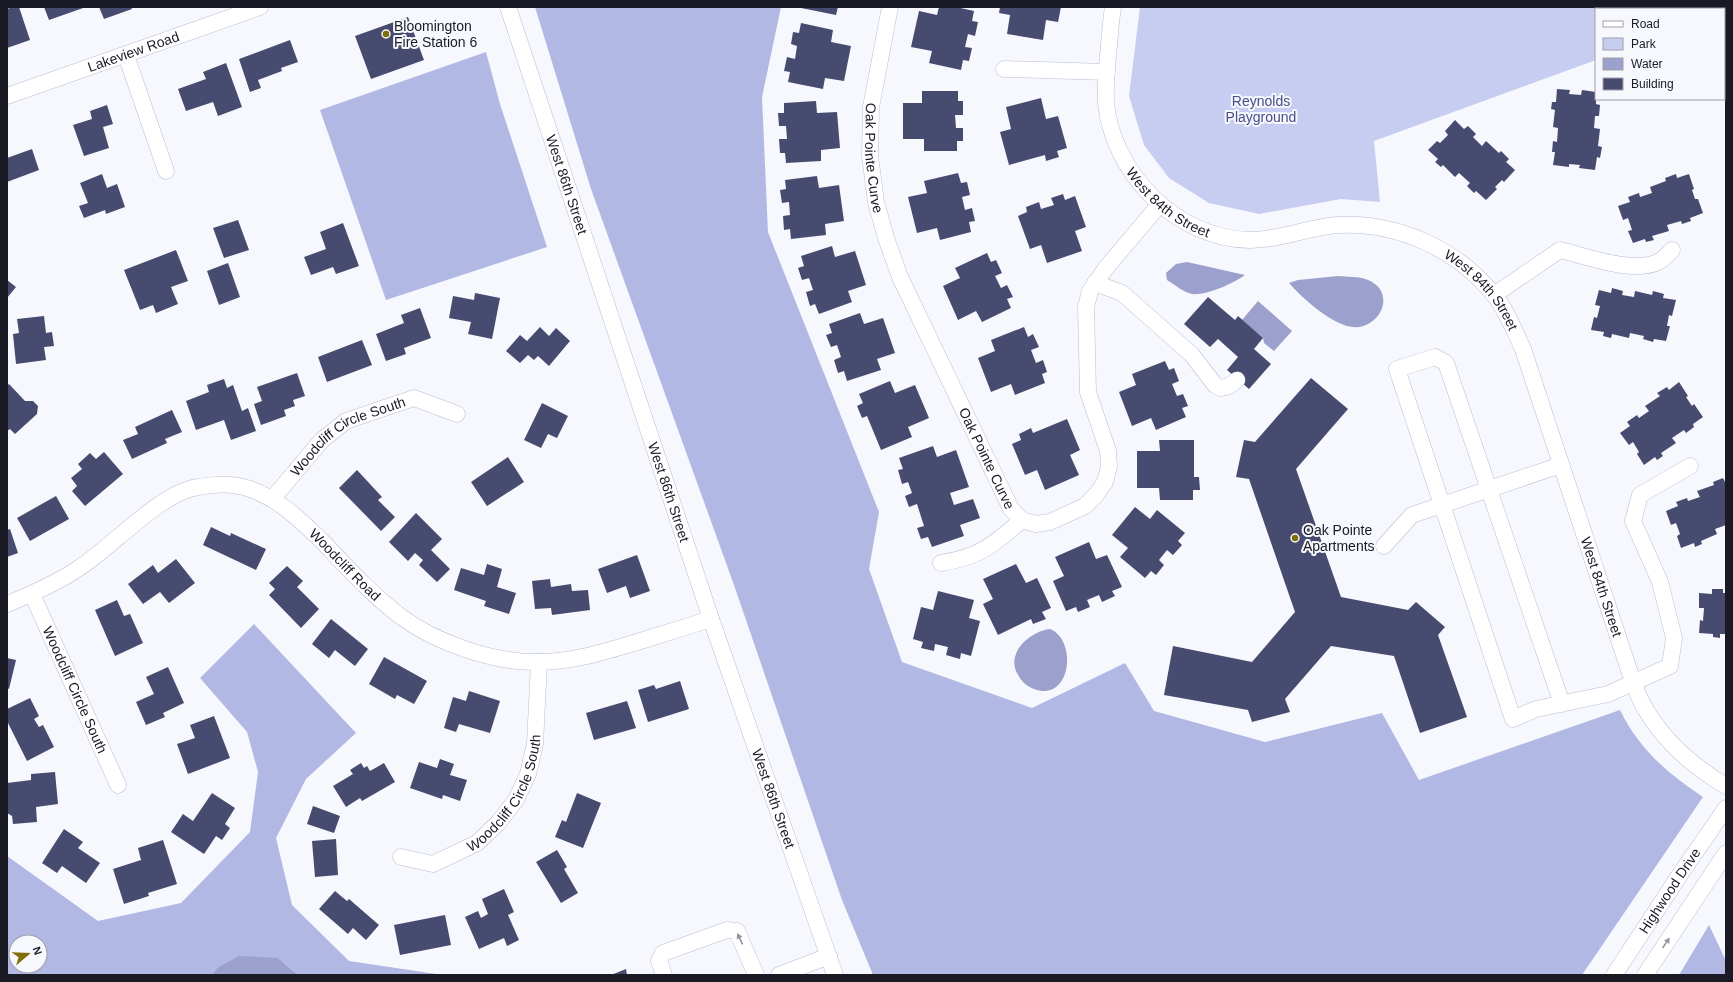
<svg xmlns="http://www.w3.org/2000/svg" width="1733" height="982" font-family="Arial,sans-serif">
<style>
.green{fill:#c7ccf1}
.forest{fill:#b2b8e4;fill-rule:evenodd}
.water{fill:#9ba1cc}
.building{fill:#474b70}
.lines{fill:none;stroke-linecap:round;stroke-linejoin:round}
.minor-casing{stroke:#b8bcd5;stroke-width:17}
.minor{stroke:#fff;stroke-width:16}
.oneway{fill:#98989c}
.poi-dot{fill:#7f6f0c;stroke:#f7f8fd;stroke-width:1.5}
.labels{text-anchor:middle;stroke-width:4;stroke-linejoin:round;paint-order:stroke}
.poi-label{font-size:14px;fill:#191a24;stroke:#f7f8fd;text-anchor:start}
.street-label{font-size:14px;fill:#191a24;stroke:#f7f8fd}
.park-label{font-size:14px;fill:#494e86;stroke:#f7f8fd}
</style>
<rect width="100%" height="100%" fill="#f7f8fd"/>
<path class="green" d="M1140,7H1726V13L1724,14V9H1596V60L1374,141L1380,202L1341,199L1259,214L1209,203L1169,178L1144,145L1129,96Z"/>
<path class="forest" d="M535,7H781L762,97L768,232L879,512L869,569L902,662L1032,708L1125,663L1154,711L1265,742L1382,713L1419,780L1620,710C1639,749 1667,773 1703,797L1582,975H873L842,900L734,585L591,189Z
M486,52L500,104L547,247L386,300L320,110Z
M254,624L356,733L306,779L276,838L292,905L349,961L443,975H298L278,958L217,968L212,975H7V856L98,921L181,903L250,832L258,772L247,732L200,678ZM16,942H40V966H16Z
M1709,925L1726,961V975H1679Z"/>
<path class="water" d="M1187,262L1245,275C1234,283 1206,296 1192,294C1183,292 1175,285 1167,280L1166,273L1176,264Z
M1338,276C1347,277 1359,276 1368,280C1395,291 1383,324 1358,327C1337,330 1302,298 1289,283L1298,280Z
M1258,301L1292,331L1274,351L1264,343L1263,338L1242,320Z
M1050,629C1078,640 1071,703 1034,689C1026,686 1021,681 1017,673C1006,652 1031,631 1050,629Z
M239,956L278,958L298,975H212L217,968Z"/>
<path class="building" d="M13,7H19L30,40L7,48V9Z
M44,7H86L49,20Z
M99,7H131L132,9L104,19Z
M801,7H838L836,15L801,8Z
M939,7H956L974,11L972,21L978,22L975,36L968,34L965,47L972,48L969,61L963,60L961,70L929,63L932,51L911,47L919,11L937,15Z
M1000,7H1061L1058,22L1046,20L1043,40L1007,34L1010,15L999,13Z
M408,17L424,60L371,79L355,36Z
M801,23L833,30L831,42L851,46L844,81L825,78L823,89L788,82L790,72L784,71L787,57L795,59L797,46L791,44L793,32L799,33Z
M290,40L298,62L281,68L282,71L258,80L261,88L250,92L239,59Z
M226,63L242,107L218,116L213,102L186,111L178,89L206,79L203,72Z
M1557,89L1570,90L1569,94L1581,95L1582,90L1596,92V104L1600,105L1599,116H1595L1594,128L1600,129L1598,146L1602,147L1600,158L1597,157L1595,170L1579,168L1580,165L1569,164V167L1553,165L1555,152H1552L1553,141L1557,142L1558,128L1553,127L1555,110L1551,109L1552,102H1556Z
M922,91H958V101H963V115H955L956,128H963V141H957V151H924V139H903V103H922Z
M1041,98L1046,119L1058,116L1067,148L1057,151L1059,157L1046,161L1045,155L1009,165L1000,132L1011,129L1006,107Z
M816,101L817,113L837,112L840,148L821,150V161L786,163L785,153H780L779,139H787L786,126H779L778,113H784V103Z
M107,105L113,124L103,127L109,148L84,156L73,125L92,119L90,111Z
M1455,120L1464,129L1468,126L1476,134L1473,137L1482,146L1486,141L1499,153L1501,151L1509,159L1506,162L1515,170L1504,182L1502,180L1495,187L1497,189L1486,200L1476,191L1474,193L1467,186L1470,183L1459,173L1455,177L1443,165L1441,167L1435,162L1438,159L1428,150L1437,141L1440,143L1448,135L1445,131Z
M32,149L39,170L7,182V158Z
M958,173L961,183L967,182L970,195L962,197L965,210L972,208L975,221L969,222L971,232L940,240L937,228L917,233L908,197L927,193L924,181Z
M102,174L107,188L117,184L125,207L106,214L105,210L84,218L79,206L88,203L80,183Z
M1676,174L1677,178L1689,174L1694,189L1692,190L1695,199H1698L1703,213L1690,218L1691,221L1682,224L1681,221L1667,225L1669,231L1652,236L1654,240L1646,242L1645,239L1633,243L1628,231L1632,230L1628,218L1623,220L1618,206L1630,202L1628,197L1639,193L1640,197L1652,193L1650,187L1666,181L1665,178Z
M817,176L819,188L839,185L844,221L825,224L826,235L791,239L790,229L784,230L783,216L790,215L789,202L782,203L780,190L786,189L785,180Z
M1063,194L1065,200L1075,196L1086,227L1075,231L1082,251L1047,263L1041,245L1030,249L1018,216L1027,212L1026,207L1039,202L1041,209L1054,205L1051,198Z
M238,220L249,250L224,258L213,228Z
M343,223L359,266L336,274L333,267L311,275L304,257L326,249L320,232Z
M832,246L835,257L855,251L866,285L848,291L852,302L819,314L815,304L810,306L806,292L813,290L809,278L802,280L798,268L804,266L801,256Z
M176,250L188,281L171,287L178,304L156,313L153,305L140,310L124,270Z
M987,253L991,262L996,260L1002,273L995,276L1001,288L1007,285L1013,297L1007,299L1011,308L982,322L976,311L958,320L943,286L960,278L955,268Z
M228,263L240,297L219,305L207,271Z
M7,280L16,287L7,298Z
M1612,288L1623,291L1622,295L1634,297L1635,291L1652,295L1653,291L1664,294L1663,298L1676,300L1672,316L1669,315L1667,326H1670L1666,341L1654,339L1653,342L1643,339L1644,336L1630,333L1629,338L1612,334L1611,338L1603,336L1604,332L1591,330L1594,317L1597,318L1600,306L1595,305L1599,290L1611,293Z
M475,293L500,298L492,339L468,334L471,322L449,318L453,296L474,300Z
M1208,297L1235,320L1238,316L1263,338L1254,349L1271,364L1249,389L1227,370L1238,357L1218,339L1210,347L1184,324Z
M420,308L431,338L404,348L406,354L386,361L376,334L404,323L401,315Z
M860,313L864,324L883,318L895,353L877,359L881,370L847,381L844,371L838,373L834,360L841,357L837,345L831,347L826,335L832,333L829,324Z
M44,316L46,333L52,332L54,346L44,347L46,360L16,364L13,334L19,333L17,319Z
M540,327L549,336L556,328L570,341L549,366L538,356L534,360L528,355L520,363L506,351L520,335L527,341Z
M1024,327L1028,337L1033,334L1039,347L1031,350L1036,363L1043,360L1047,372L1042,374L1045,383L1015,395L1011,384L991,392L978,358L995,351L991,340Z
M362,340L372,365L327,382L318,357Z
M1165,361L1169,370L1174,368L1179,381L1172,384L1177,396L1183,394L1188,406L1182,408L1186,417L1156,430L1151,418L1132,426L1119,392L1136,385L1132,374Z
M297,373L305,396L293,400L295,406L284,410L286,416L261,425L254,404L262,401L257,387Z
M1311,378L1348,409L1296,469L1341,597L1408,610L1416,602L1445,627L1438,635L1467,717L1420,733L1394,656L1331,646L1285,699L1290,712L1252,722L1248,710L1164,695L1173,646L1252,662L1295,612L1249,479L1236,477L1244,440L1255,442Z
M224,379L227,388L233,385L242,411L248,408L256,431L231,440L224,420L196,430L186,401L209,392L207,385Z
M890,381L895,393L915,385L929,418L908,427L912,437L881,450L867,416L862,418L857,406L863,403L859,394Z
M1679,382L1688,396L1686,397L1692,406L1694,404L1703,417L1693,424L1694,427L1686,433L1684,430L1672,438L1676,443L1661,453L1663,456L1657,460L1655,457L1644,465L1637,454L1639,452L1633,442L1629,445L1620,433L1630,426L1627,422L1637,415L1639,418L1649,411L1645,406L1660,396L1657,393L1667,387L1669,390Z
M9,384L25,401H33L38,406L37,414L15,434L10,429L7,431V386Z
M542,403L568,416L557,438L548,434L541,448L524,440Z
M172,410L182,432L165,439L167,443L132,459L123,440L138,434L135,427Z
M1067,419L1080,450L1070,455L1079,475L1045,490L1037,470L1025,475L1012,444L1021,440L1019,434L1031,428L1033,433Z
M1159,440H1194V477H1199L1200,490H1193V500H1160L1159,488H1137V451H1160Z
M933,446L937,457L956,450L969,487L950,493L954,505L973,499L980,518L960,525L964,536L932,547L928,537L921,539L917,528L924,526L917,504L909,507L905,496L912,493L908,482L902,484L898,470L903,469L899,458Z
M104,452L123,474L85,506L72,491L77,486L71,478L82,469L78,464L90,453L96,459Z
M508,457L524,482L487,506L471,482Z
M357,470L382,497L378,500L395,517L381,531L339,488Z
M1723,478L1725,482L1726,481V525L1715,529L1717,534L1701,541L1702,544L1695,547L1694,543L1681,548L1677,536L1680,534L1676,523L1671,525L1666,511L1678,506L1676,502L1687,498L1688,501L1700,497L1697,491L1714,485L1713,482Z
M56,496L69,519L30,541L17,518Z
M1135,507L1150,519L1157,510L1185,533L1178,541L1182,545L1173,555L1167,550L1159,560L1164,565L1156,575L1151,571L1145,578L1120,557L1128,548L1112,535Z
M416,513L442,539L431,550L450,569L437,582L419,565L423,560L415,553L408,561L389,542Z
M211,527L230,536L231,533L266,549L256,570L203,545Z
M10,529L18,553L7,557V530Z
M1089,542L1096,559L1107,555L1122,587L1112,591L1115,596L1102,602L1099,595L1087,600L1090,607L1078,612L1076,607L1066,611L1053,581L1064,576L1055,557Z
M637,555L650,591L630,598L626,586L607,593L598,569Z
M176,559L195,583L169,603L160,592L143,604L128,584L153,565L158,573Z
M487,564L502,569L497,587L516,593L509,614L484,606L486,601L454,590L461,568L484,575Z
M1016,564L1026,583L1037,578L1051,608L1042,612L1046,619L1033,624L1031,619L998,635L983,604L993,599L983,579Z
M287,566L303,581L297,587L319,609L301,628L269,595L275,589L269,583Z
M550,579L551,587L571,584L572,591L588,590L590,610L552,615L551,608L535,609L532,581Z
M1712,589H1723V593H1726V634H1720V638L1713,637V634L1699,633L1700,620L1703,621L1704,608H1699V593L1712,594Z
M938,591L974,600L969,618L980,621L971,656L961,653L960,659L946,655L948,647L935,644L934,651L921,648L923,642L913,639L921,607L933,610Z
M117,600L124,616L130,614L143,643L115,656L95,610Z
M331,619L368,649L355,666L335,650L329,658L312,644Z
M384,657L427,681L414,704L397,695L395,699L369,684Z
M7,658L16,660L9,689L7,688Z
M168,667L184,703L163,713L165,717L146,725L136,702L154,694L146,677Z
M680,681L689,709L648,722L638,690L654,685L656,689Z
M469,691L500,701L490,733L459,724L456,732L444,728L453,697L466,701Z
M30,698L39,716L34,719L39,727L43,725L54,747L27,761L7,721V709Z
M627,701L636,728L594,740L586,713Z
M214,716L230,758L188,774L177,744L195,738L190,725Z
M440,759L454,764L450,775L467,780L460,801L443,795L442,799L410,788L419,762L437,768Z
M361,763L364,768L367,766L370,771L384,763L395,782L362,801L360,798L346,807L333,786L353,774L350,770Z
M55,772L58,804L36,807L37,822L13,824L12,816L7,813V783L31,780V774Z
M212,793L235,808L225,824L230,828L222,840L216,836L204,854L171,832L183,814L193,821Z
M577,793L601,803L583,848L555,837L562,820L566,822Z
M313,806L340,816L334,833L307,824Z
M64,829L83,842L78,848L100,863L86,883L62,866L57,873L42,863Z
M336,839L338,875L315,877L312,841Z
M163,840L177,884L148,893L149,896L124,904L113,869L141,860L138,848Z
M557,850L567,867L564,869L578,893L561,903L536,862Z
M504,889L514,912L508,915L519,940L507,946L504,938L479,949L465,917L478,911L481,918L488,914L482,899Z
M335,891L347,901L349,899L379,925L366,940L353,928L348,934L319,909Z
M445,915L451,945L400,955L394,925Z
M626,969L627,975H611Z"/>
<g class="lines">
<g class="minor-casing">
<g id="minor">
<path id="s1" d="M508,7L711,619L835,975"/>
<path id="s2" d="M890,7L871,107L870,156L876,202L886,238L900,277L1011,509L1022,520L1036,524L1050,522L1085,506L1096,495L1105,482L1109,467L1108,451L1088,392L1086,307L1090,291L1106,268L1160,204"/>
<path id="s3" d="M1113,7C1111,20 1110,33 1109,45C1107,64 1105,84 1106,103C1113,174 1177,239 1250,240C1280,240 1308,227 1338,225C1398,222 1457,249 1494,295C1507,311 1514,330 1523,349L1631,676C1635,685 1638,696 1643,705C1662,739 1692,766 1726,786"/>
<path d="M126,55L166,171"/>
<path d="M1004,69L1107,72"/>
<path id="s4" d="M7,96L260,7"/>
<path d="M1095,283L1122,293L1192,355L1215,385L1221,388L1229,386L1237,380"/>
<path d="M1494,295L1560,250C1586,256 1633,274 1658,262C1663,260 1668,254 1672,250"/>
<path id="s5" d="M273,498L322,440L346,421L414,398L457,414"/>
<path d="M1384,546L1412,515L1561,465"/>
<path d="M941,563C980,557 993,545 1022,520"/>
<path id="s6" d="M32,594L118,785"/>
<path id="s7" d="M7,604C32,594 57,583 79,568C112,547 161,492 198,487C215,484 234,483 250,489C279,499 299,519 321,540C346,566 371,594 400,616C436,643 494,663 539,662C572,662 603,652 634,643C659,635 685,627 711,619"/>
<path d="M1562,704L1446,363L1435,357L1397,369L1513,719L1536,709L1608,694L1670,666L1674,638L1660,582L1633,521L1640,495L1690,466"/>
<path id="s8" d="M401,857L433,864L477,843L498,823L516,800L528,774L535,744L539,662"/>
<path d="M664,975L659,961L663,953L727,930L737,931L756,975"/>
<path d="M779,975L829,956"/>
<path id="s9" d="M1614,975L1681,873L1726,808"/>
<path d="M1645,975L1726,853"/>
</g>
</g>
<use href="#minor" class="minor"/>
</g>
<defs><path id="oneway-solid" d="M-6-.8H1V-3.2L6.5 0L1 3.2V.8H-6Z"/></defs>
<g class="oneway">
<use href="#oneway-solid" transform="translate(740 939) rotate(-115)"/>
<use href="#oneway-solid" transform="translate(1666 943) rotate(-56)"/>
</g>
<g class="poi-dot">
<circle cx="386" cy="34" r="4"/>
<circle cx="1295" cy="538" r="4"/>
</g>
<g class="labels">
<g class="poi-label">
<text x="394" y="31">Bloomington<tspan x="394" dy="16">Fire Station 6</tspan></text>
<text x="1303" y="535">Oak Pointe<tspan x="1303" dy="16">Apartments</tspan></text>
</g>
<g class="street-label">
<text dy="5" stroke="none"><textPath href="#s4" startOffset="134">Lakeview Road</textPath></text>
<text dy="5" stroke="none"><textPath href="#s2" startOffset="153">Oak Pointe Curve</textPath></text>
<text dy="5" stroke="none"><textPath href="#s1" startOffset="187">West 86th Street</textPath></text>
<text dy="5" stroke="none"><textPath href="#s3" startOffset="219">West 84th Street</textPath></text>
<text dy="5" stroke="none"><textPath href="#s3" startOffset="567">West 84th Street</textPath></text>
<text dy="5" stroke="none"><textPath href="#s5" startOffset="100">Woodcliff Circle South</textPath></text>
<text dy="5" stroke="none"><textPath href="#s2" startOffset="477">Oak Pointe Curve</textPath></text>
<text dy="5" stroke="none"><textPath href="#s1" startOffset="511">West 86th Street</textPath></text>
<text dy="5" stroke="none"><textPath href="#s7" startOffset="401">Woodcliff Road</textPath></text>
<text dy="5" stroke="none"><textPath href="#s3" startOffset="891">West 84th Street</textPath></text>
<text dy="5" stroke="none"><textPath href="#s6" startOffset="105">Woodcliff Circle South</textPath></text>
<text dy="5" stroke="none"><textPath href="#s8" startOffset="140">Woodcliff Circle South</textPath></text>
<text dy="5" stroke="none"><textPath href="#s1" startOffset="835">West 86th Street</textPath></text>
<text dy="5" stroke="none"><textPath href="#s9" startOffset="101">Highwood Drive</textPath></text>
</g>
<g class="park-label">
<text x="1261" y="106">Reynolds<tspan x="1261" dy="16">Playground</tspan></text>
</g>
</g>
<rect width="1733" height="982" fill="none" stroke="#191a24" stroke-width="16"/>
<rect x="1595" y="8" width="130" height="92" fill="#f7f8fd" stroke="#9e9fa6"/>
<rect x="1603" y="21" width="20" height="6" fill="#ffffff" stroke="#9e9fa6"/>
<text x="1631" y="28" font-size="12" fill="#191a24">Road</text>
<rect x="1603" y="38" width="20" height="12" fill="#c7ccf1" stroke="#9e9fa6"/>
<text x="1631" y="48" font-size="12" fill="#191a24">Park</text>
<rect x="1603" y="58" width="20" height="12" fill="#9ba1cc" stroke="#9e9fa6"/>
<text x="1631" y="68" font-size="12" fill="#191a24">Water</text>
<rect x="1603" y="78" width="20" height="12" fill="#474b70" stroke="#9e9fa6"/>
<text x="1631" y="88" font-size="12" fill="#191a24">Building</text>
<g transform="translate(28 954) rotate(71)"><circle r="19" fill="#f7f8fd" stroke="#9e9fa6"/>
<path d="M0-3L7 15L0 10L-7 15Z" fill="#7f6f0c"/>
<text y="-6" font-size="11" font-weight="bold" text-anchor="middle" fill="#191a24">N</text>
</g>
</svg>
